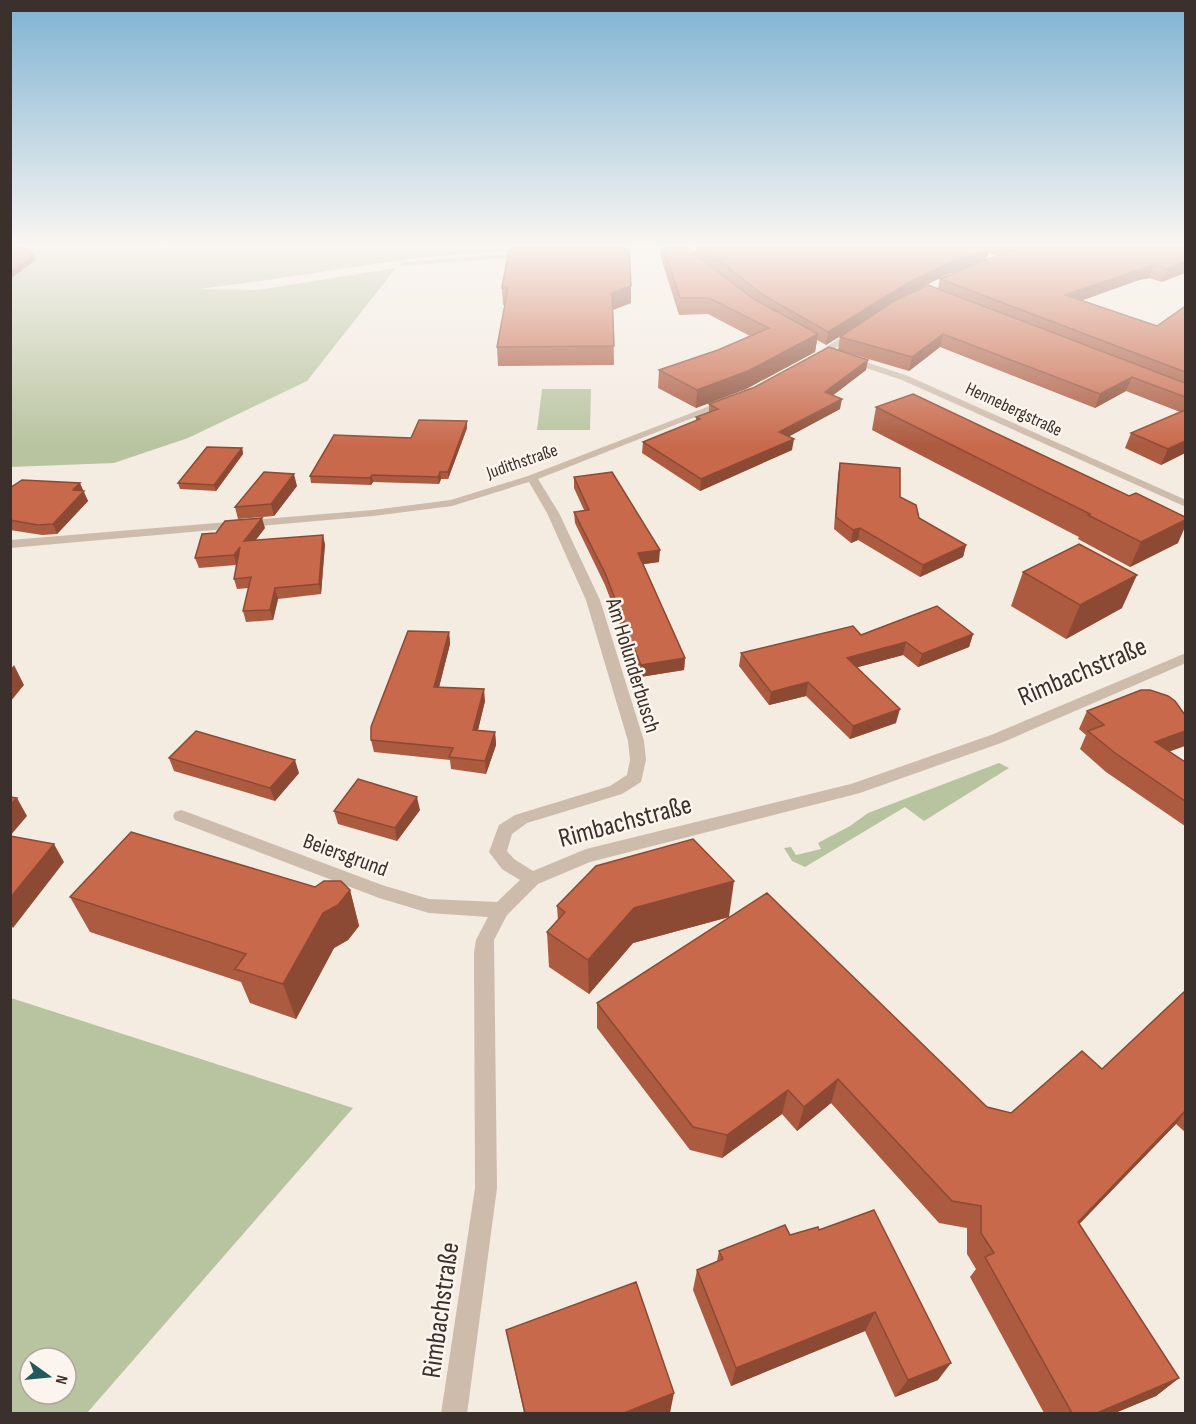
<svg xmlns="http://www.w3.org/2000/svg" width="1196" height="1424" font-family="'Sofia Sans Condensed',sans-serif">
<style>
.green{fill:#b8c4a0;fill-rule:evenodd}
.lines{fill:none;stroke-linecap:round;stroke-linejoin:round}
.street{fill:#cdbbac;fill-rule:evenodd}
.wall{fill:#ac5a40;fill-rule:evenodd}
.shaded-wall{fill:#8c4a34}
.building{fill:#c8694b;stroke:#8c4a34;stroke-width:1.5}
.labels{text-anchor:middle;stroke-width:5;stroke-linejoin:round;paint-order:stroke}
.far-street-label{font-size:18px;fill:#3b302b;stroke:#fbf5ee}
.street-label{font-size:22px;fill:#3b302b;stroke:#fbf5ee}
.near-street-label{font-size:27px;fill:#3b302b;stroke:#fbf5ee}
</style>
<rect width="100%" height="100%" fill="#f4ebe1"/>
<path class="green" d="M10,246H160V253L161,246H636C562,250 486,250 412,259C340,268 270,281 198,289L258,290L396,268L307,381L188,438L114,463L11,467Z
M542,389H591L590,430H537Z
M999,763L1009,768L924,821L905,807L805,867L792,861L784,848L791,847L796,855L821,849L818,843L850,826L868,813Z
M11,998L353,1108L87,1413H11ZM30,1358H66V1394H30Z"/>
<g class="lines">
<path class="street" d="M657,246H708L609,253L605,251L609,249Z
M528,252L531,256L403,266L399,264L403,262Z
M854,329L858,332L857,334L817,360L809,358Z
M845,357H851L908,376L1186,500V507L902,380L845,361Z
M725,400L733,402L538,479L559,513L600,600L644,741L646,760L641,782L622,794L527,823L512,834L507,851L514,859L533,871L586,849L851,784L991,735L1186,653V663L1001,743L860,793L590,862L538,884L507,915L494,940L497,1188L467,1414H441L475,1188L474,953L476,940L488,917L429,913L379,898L175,820L173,816L175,812L181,810L187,812L382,885L429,899L497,902L520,880L502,869L489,852L499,825L515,815L610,786L627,775L630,760L628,741L586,600L547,513L529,482L452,506L373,516L10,548V540L373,510L451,500L528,476Z"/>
</g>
<path class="wall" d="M661,246L695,254L696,246H1185L1162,282L1149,278L1139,280L1082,300L1157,326L1185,307V453L1161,465L1125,448L1131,433L1180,412L1126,391L1095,408L940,347L909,371L838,350L840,337L847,332L826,345L817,340L815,352L746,389L696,408L658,388L659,370L718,350L750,336L708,314L679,315L661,258ZM988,253L995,255L998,256L987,259ZM965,268L940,279L938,288L905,296L948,274Z
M509,249L631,303L613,310L614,365L498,366L497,347L505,305H503L502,288Z
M866,370L833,395L840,409L789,436L792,450L700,491L642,453L643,442L696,421V417L709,412V404Z
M876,407L1178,543L1130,567L1078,539L1079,537L872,430Z
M467,421V428L448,479H441L439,484L373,482L371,485L311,483L310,476L411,438Z
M242,448L243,454L216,491L180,489L178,483Z
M840,463L900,497L919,518L966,545L963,557L920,577L858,540L851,543L834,529L838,475Z
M574,477L659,562L643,564L685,658L684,670L640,677L605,585L575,523L574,512L584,510L574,488Z
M297,486L274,516L238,519L235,507Z
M10,488L83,491L88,501L57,534L42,535L10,530Z
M265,528L255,541L325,544L321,594L278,599L273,620L246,622L243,611L249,588L237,589L234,579L236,565L199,568L195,558Z
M1023,572L1122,608L1066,639L1011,606Z
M449,632L450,644L439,687L485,701L478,730L495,732L496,745L486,774L451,769L450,760L374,752L371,740Z
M973,634L969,647L918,667L903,655L857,667L896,723L850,739L806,696L769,705L739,666L741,653L861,635Z
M1087,711L1170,752L1185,762V826L1106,772L1080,749L1086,735L1079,729Z
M169,758L299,773L275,801L174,771Z
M420,810L397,841L338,824L334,811Z
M315,887L350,890L359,926L348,940L334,948L296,1019L250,1003L241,982L90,932L70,897Z
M557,906L729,917L633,943L589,994L549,967L547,932L558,921Z
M1185,991V1132L1176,1124L1079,1224L1179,1378L1156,1396L1115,1413H1044L970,1277L976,1269L967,1254V1228L939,1223L831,1103L797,1131L782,1114L722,1158L690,1150L597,1028V1003L1011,1113L1102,1069Z
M819,1230L938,1380L895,1397L865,1331L731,1386L693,1290L697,1270L717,1261L719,1251Z
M506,1330L670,1413H524Z"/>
<path class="shaded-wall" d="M1009,246H1057L1006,257Z
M989,249L986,261L948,274L905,295L826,345L828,332L908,283L950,262Z
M34,255L36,260L10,279V273Z
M1185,262V273L1162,282L1167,269Z
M1154,265L1149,278L1139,280L1061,308L1065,295L1144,268Z
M631,286V303L612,310V293Z
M818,334L815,352L746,389L696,408L697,390Z
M943,334L940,347L909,371L912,357Z
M868,360L866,370L823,403L825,392Z
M1132,377L1126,391L1095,408L1100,394Z
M842,399L840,409L777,443L779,432Z
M467,421V428L448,479V472Z
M794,439L792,450L700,491L701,479Z
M1185,441V453L1161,465L1168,449Z
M242,448L243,454L216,491L214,485Z
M440,472L441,479L439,484L438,477Z
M294,474L297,486L274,516L271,504Z
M372,475L373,482L371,485L370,478Z
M80,483L88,501L57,534L53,524L73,490Z
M262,518L265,528L247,551L244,541Z
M1185,520V527L1178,543L1130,567L1141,542Z
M860,528L858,540L851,543L853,530Z
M323,535L325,544L321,594L319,584Z
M966,545L963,557L920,577L923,565Z
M240,547L236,565L234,555Z
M660,550L659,562L638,565V553Z
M1137,575L1122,608L1066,639L1080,605Z
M275,588L278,599L273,620L270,610Z
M449,632L450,644L436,699L434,687Z
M973,634L969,647L918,667L922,654Z
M906,642L903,655L844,671L847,658Z
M685,658L684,670L640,677L641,665Z
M14,665L24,685L10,702V670Z
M808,682L806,696L769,705L771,692Z
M484,689L485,701L475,742L473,730Z
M900,709L896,723L850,739L853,726Z
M1185,731V746L1146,760L1155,742Z
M495,732L496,745L486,774L485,761Z
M295,760L299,773L275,801L270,788Z
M417,797L420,810L397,841L395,828Z
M17,798L27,816L10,836V805Z
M54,844L64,862L13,928L10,924V898Z
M734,881L729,917L633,943L589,994L588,960L634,908Z
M350,890L359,926L348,940L334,948L296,1019L283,984L323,913Z
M838,1079L831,1103L797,1131L804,1107Z
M788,1090L782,1114L722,1158L727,1135Z
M1185,1111V1112L1176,1124L1061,1243L1078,1222Z
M875,1312L865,1331L731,1386L736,1368Z
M951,1363L938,1380L895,1397L908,1380Z
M1179,1378L1156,1396L1115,1413H1097Z
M674,1393L670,1413H624Z"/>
<path class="building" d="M10,246H22L34,255L10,273Z
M515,246H629L631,286L612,293L614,346L497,347L508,288H502L509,249L514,248Z
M663,246H688L700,258L754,299L818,334L748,371L697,390L659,370L718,350L769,328L709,298H680Z
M701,246H983L989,249L950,262L908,283L828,332L763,295Z
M1033,246H1185V262L1167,269L1154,265L1144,268L1065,295L1157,326L1184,307H1185V372L940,279L987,259Z
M928,285L1185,383V397L1132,377L1100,394L943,334L912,357L840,337L894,301Z
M829,347L868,360L825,392L842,399L779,432L794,439L701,479L643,442L700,419L696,417L718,409L709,404L755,387Z
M913,394L1129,496L1136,493L1185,517V520L1141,542L1088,515L1090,514L876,407Z
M1185,410V441L1168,449L1131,433Z
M419,420L467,421L448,472H440L438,477L372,475L370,478L310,476L334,435L411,438Z
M207,447L242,448L214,485L178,483Z
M840,463L900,468V497L916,505L919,518L966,545L923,565L860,528L853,530L836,517Z
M264,472L294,474L271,504L235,507Z
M612,472L660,550L638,553L685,658L641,665L605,573L574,512L589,510L574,477Z
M22,480L80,483L73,490L84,491L53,524L38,525L10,520V488Z
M262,518L244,541L323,535L319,584L275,588L270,610L243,611L251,577L234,579L240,547L234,555L195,558L202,534L216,533L225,521Z
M1079,544L1137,575L1080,605L1023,572Z
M937,606L973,634L922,654L906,642L847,658L900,709L853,726L808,682L771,692L741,653L853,626L861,635Z
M408,631L449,632L434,687L484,689L473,730L495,732L485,761L449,757L453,748L371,740V727Z
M1141,690H1150L1168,696L1175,701L1185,715V731L1155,742L1185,762V801L1115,753L1088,731L1104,725L1087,711Z
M196,731L295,760L270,788L169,758Z
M358,779L417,797L395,828L334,811Z
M10,797L17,798L10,805Z
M131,832L315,887L324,881H341L350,890L338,905L323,913L283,984L235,969L246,954L70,897Z
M10,836L54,844L10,898Z
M693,839L734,881L634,908L588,960L547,932L565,912L557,906L596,866Z
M767,893L987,1107L1011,1113L1082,1051L1102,1069L1185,991V1111L1078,1222L1179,1378L1097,1413H1072L985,1257L994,1253L981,1233V1206L952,1201L838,1079L804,1107L788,1090L727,1135L693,1127L597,1003Z
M874,1210L951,1363L908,1380L875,1312L736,1368L697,1270L723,1259L719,1251L785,1225L790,1235L818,1227L819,1230Z
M636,1282L674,1393L624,1413H525L506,1330Z"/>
<linearGradient id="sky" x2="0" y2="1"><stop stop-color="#7eb2d2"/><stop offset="0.55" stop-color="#faf6f2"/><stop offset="1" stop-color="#faf6f2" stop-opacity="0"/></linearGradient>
<rect width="1196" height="446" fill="url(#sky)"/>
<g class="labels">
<g class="far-street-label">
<text transform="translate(1014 409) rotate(25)" y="6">Hennebergstraße</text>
<text transform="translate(522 461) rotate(-19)" y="6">Judithstraße</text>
</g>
<g class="street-label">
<text transform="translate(634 665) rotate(73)" y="8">Am Holunderbusch</text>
<text transform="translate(346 854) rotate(20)" y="8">Beiersgrund</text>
</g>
<g class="near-street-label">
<text transform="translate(1082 671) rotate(-23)" y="9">Rimbachstraße</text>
<text transform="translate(625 821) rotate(-15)" y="9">Rimbachstraße</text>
<text transform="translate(440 1310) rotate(-82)" y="9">Rimbachstraße</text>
</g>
</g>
<rect width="1196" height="1424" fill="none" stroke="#3b302b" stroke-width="24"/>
<g transform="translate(48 1376) rotate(105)"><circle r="28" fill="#fbf5ee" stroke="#aea6a0" stroke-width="1.5"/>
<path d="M0-4.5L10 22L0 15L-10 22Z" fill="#1f5a5e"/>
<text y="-9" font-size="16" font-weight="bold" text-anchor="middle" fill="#3b302b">N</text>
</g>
</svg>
